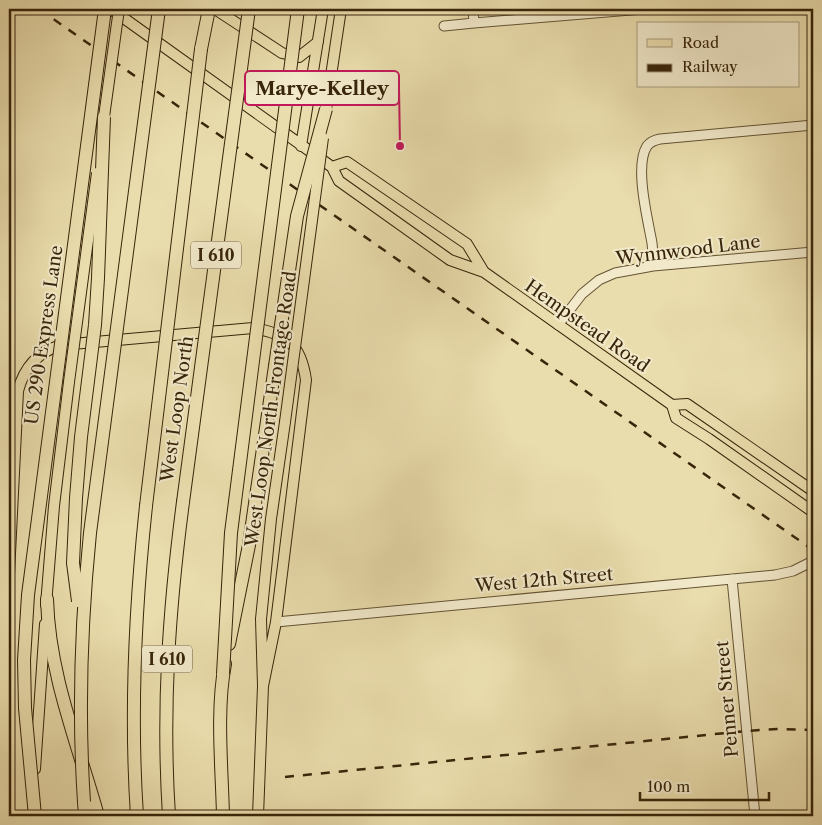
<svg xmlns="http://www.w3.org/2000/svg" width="822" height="825" font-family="'Libre Caslon Text',serif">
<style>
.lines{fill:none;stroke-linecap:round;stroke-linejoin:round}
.minor-casing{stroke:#645333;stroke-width:11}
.major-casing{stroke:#38250a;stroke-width:12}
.highway-casing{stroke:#38250a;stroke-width:14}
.minor{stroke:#f1e9ca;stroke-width:9}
.major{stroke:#eaddad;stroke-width:10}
.highway{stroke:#eaddad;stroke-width:12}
.rail{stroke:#38250a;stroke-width:2.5;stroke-dasharray:9 9;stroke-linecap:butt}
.major-bridge-casing{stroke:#38250a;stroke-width:12;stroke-linecap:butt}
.highway-bridge-casing{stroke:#38250a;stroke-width:14;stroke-linecap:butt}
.major-bridge{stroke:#eaddad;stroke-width:10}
.highway-bridge{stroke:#eaddad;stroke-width:12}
.labels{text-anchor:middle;stroke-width:4;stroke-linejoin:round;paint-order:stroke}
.shield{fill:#f1e9ca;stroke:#706044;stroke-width:1}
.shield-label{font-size:16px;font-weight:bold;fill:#38250a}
.street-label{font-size:18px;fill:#38250a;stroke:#f1e9ca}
.leader{fill:none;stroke:#c2185b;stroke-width:2}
.callout-dot{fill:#c2185b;stroke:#f1e9ca;stroke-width:2}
.callout{fill:#f1e9ca;stroke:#c2185b;stroke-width:2}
.callout-label{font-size:19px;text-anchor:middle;font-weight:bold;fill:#38250a}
</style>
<rect width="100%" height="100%" fill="#eaddad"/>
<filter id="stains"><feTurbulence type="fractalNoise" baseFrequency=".004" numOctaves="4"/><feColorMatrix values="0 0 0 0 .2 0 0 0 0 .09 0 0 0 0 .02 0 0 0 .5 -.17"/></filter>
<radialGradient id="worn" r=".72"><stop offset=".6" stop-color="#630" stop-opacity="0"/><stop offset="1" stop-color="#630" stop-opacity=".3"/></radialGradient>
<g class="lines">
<g class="minor-casing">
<path id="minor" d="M473,9L474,23L643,9
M444,26L474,23
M653,266C653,259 653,251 652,243C648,220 634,166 647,146C650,142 655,140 660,139L813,125
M558,325L582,294L599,280L615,273L653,266L813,252
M732,579L755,816
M276,622L775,575L793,571L813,561"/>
</g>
<g class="major-casing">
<path id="major" d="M111,9L332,167L339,181L450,260L484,272L672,405L676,418L709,439L813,512
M215,9L282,53L299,57L318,42
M326,109L341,9
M301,146L323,9
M332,167L347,162L467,244L484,272
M672,405L687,404L813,491
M9,574L18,391C24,367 38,352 61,345L253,328C288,334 301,345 306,380L276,622L263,686
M46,605L54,506L69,382
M35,769L45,624
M258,816L263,686L261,619L271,519L285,422"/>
</g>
<g class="highway-casing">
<path id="highway" d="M201,49L209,9
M47,599C49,675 78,744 98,816
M229,644L249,545L275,366
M84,802L85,816
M137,816C130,712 135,609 146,506
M169,816C162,708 169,609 183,502
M223,816C222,769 216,710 225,664"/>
</g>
<use href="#minor" class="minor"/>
<use href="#major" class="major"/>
<use href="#highway" class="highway"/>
<path class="rail" d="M39,9L813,550
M285,777L746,731L777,729L813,730"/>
<g class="major-bridge-casing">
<path id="major-bridge" d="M103,124L119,9
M69,382L97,173
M285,422L323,138"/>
</g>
<g class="highway-bridge-casing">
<path id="highway-bridge" d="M275,366L297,216L326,109
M183,502L249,9
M146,506L201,49
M78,601L73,563L76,498L81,437L95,325L98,278L104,117
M223,674L231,533L298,9
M84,802C78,712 81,623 90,533L159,9
M35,816L25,708L24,660L28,595L105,9"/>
</g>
<use href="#major-bridge" class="major-bridge"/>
<use href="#highway-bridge" class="highway-bridge"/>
</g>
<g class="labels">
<g class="shield">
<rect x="191" y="241.5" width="50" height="27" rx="4"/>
<rect x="142" y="645.5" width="50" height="27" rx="4"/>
</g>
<g class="shield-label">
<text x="216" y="261">I 610</text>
<text x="167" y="665">I 610</text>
</g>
<g class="street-label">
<text transform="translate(688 250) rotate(-7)" y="6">Wynnwood Lane</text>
<text transform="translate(587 326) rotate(35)" y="6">Hempstead Road</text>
<text transform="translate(44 335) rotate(-82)" y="6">US 290 Express Lane</text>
<text transform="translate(177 409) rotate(-82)" y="6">West Loop North</text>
<text transform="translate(271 409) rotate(-82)" y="6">West Loop North Frontage Road</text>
<text transform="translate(544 580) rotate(-5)" y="6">West 12th Street</text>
<text transform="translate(727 699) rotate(-95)" y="6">Penner Street</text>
</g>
</g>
<path class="leader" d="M400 146L399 88"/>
<circle class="callout-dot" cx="400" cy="146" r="5"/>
<rect class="callout" x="245" y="71" width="154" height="34" rx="5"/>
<g class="callout-label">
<text x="322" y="95">Marye-Kelley</text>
</g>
<rect width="822" height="825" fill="none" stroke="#eaddad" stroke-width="30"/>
<rect x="10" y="10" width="802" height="805" fill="none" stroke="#38250a" stroke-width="2.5"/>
<rect x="15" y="15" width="792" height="795" fill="none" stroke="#38250a"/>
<rect x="637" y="22" width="162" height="65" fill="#f1e9ca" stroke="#a79b7d"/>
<rect x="647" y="39" width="25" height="8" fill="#eaddad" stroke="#a79b7d"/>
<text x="682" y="48" font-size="15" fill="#38250a">Road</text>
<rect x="647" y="64" width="25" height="8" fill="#38250a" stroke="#a79b7d"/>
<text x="682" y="72" font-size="15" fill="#38250a">Railway</text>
<path d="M640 792v8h129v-8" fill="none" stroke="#38250a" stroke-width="2.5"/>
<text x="647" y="792" font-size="15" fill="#38250a" stroke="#f1e9ca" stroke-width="4" paint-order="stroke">100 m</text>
<rect width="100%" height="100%" filter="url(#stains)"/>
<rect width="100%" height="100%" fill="url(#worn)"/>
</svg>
